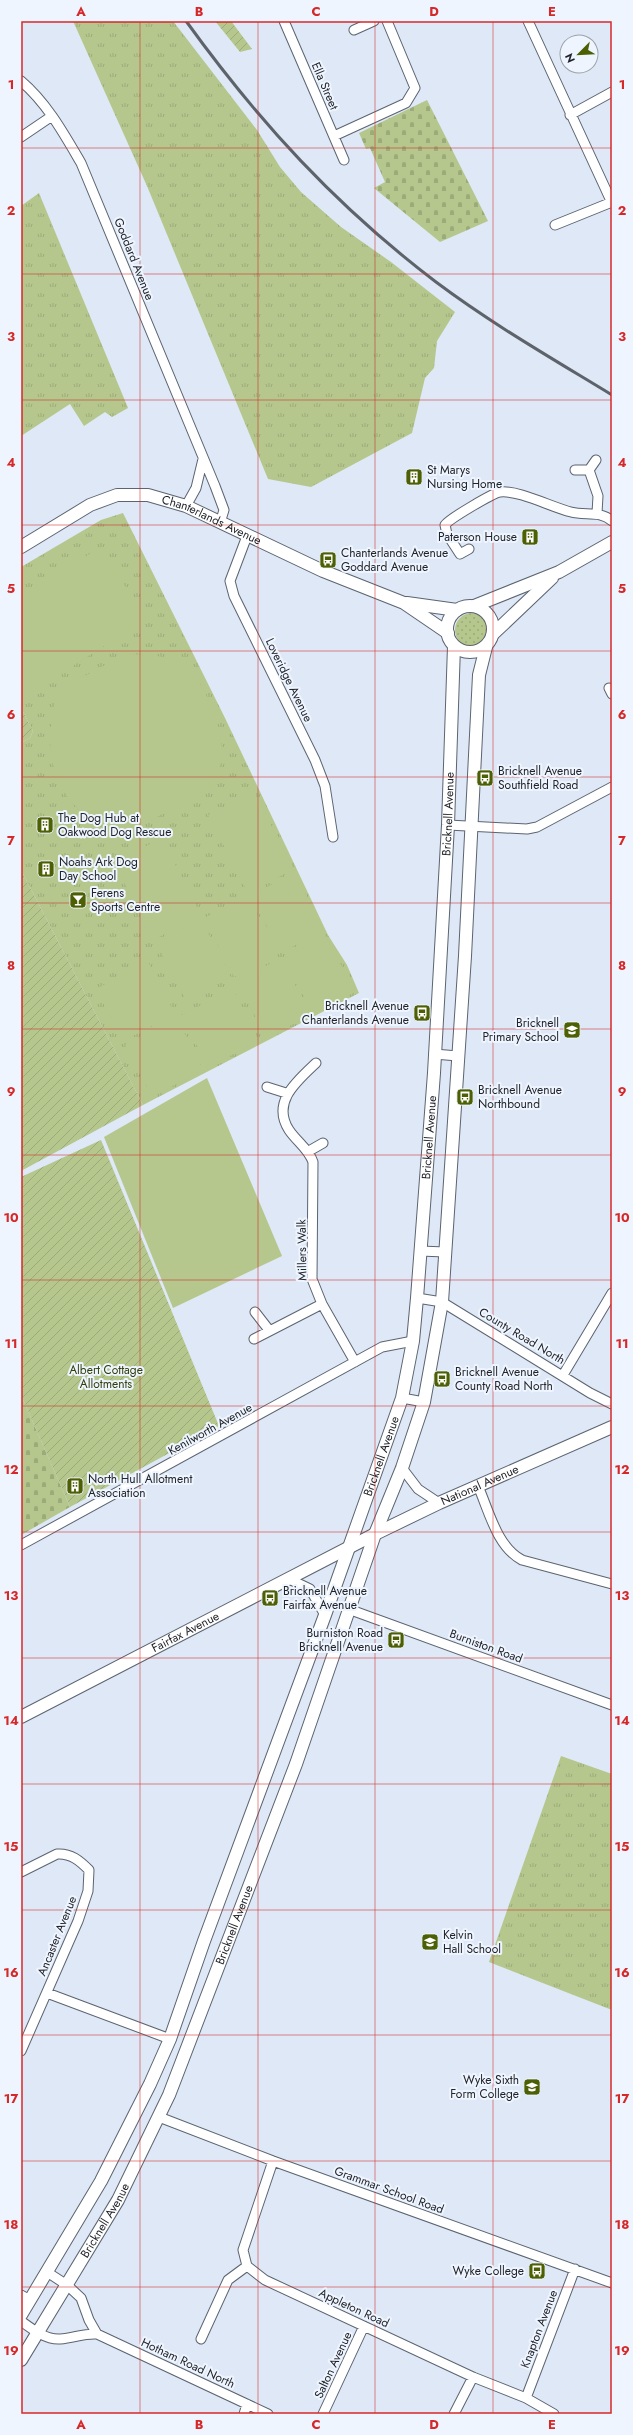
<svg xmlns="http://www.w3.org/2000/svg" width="633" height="2435" font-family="Jost,sans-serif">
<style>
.grass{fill:url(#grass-dots)}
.cemetery{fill:url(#cemetery-stones)}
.park{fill:url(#park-tufts)}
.garden{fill:url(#garden-furrows)}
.pitch{fill:#b5c78c}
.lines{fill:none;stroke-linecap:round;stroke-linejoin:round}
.minor-casing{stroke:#5b6470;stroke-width:11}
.tertiary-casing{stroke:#5b6470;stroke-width:14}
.minor{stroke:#fff;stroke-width:9}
.tertiary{stroke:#fff;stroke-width:12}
.rail{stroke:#5e636b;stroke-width:3}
.grid{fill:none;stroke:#d62828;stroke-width:1;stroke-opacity:0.55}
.labels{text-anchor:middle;stroke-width:4;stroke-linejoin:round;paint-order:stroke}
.street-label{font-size:12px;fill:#21242a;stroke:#eff5fe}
.poi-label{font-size:12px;fill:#21242a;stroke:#eff5fe;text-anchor:start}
.park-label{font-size:12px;fill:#323e0b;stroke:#eff5fe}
.neatline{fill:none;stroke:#d62828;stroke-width:1.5}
.grid-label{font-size:13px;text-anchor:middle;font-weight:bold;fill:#d62828}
</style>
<defs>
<pattern id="grass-dots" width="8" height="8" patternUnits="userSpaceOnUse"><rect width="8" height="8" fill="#b5c78c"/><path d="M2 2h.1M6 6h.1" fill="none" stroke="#9bab79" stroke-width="1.8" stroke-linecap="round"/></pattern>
<pattern id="cemetery-stones" width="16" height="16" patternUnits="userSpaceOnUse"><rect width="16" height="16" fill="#b5c78c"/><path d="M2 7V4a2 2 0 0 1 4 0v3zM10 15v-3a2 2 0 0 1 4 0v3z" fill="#9bab79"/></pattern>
<pattern id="park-tufts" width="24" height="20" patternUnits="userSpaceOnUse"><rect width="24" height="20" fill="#b5c78c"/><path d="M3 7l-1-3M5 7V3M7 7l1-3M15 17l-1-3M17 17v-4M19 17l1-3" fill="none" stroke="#9bab79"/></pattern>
<pattern id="garden-furrows" width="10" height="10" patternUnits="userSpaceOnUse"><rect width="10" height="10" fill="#b5c78c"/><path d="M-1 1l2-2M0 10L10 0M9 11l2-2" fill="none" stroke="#9bab79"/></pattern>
</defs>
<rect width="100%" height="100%" fill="#dee8f6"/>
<path class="grass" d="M455 630a17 17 0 1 1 34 0a17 17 0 1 1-34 0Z"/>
<path class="cemetery" d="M427,100L488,221L440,242L374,188L385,182L370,148L366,149L359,133Z
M21,1395L70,1507L21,1535Z"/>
<path class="park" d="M73,21H173L257,130L280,167L301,192L341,227L391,262L455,312L437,341L434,368L425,378L412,433L311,487L268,479L147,186Z
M39,193L128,408L112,417L105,412L84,426L70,404L21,436V206Z
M123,513L225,718L328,935L347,965L359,993L143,1105L21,870V743L30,738L33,731L21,708V567L101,520Z
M561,1756L612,1774V2010L489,1962Z"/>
<path class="garden" d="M215,21H231L252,49L240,52Z
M21,708L33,731L30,738L21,743Z
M21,870L143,1105L21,1171Z
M101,1140L219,1426L70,1507L21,1395V1177Z"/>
<path class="pitch" d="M100,547L146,619L29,694L21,680V598Z
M126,654C144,655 167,654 182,665C206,681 227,735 221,763C219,770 211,781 207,787C199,797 146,822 133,829C75,831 44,776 51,725C52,716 53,703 59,695C68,683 111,662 126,654Z
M254,792L294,869L248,893L208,815Z
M162,838L201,916L153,940L114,862Z
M295,873L324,931L280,953L251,895Z
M248,896L278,954L234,977L204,918Z
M201,919L231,977L186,1000L156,943Z
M326,936L355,992L313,1014L283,958Z
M281,958L311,1015L266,1038L237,981Z
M148,962L175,1014L123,1041L96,989Z
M233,989L259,1041L208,1067L181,1015Z
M177,1018L203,1070L152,1097L125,1045Z
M207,1078L282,1256L173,1308L104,1137Z"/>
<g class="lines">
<g class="minor-casing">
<path id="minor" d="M284,21L344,160
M528,21L612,203
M354,30L374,21
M21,81C47,103 64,134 81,163L215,486L224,510L220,523
M570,115L612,92
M334,136L406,103L415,88L387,21
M21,137L52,116
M555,225L612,202
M575,470H589L596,460
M589,470L598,496L597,513
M186,506L196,488L203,459
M247,536L230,581L234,596L315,760L325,786L333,837
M469,549L460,554L447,534L445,525C449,519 493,493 500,492C519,490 551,507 571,512C585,516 600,510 612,521
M609,688L612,694
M448,825L527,829L537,827L612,787
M434,1054L458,1056
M316,1063C297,1081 271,1102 289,1130C297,1142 308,1148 313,1162L312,1279L322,1304L355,1362
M267,1087L286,1093
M309,1151L323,1143
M420,1251L445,1252
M417,1298L442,1302L590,1393L612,1404
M255,1312L269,1330
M254,1339L322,1304
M563,1375L612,1293
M402,1398L424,1402
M402,1468L418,1489L439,1503
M478,1486C489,1511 497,1547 522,1560L612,1584
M21,1545L382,1347L413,1341
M289,1579L310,1589L325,1615
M351,1610L612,1705
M21,1872L57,1854C71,1853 80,1861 89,1870L88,1891L78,1921L21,2051
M47,1993L170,2039
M159,2117L273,2161L612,2283
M273,2161L243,2250L247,2266L265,2280L473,2377L526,2398L554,2414
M47,2272L67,2285L81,2298L89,2320L97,2334
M21,2295L30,2300
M21,2321C32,2329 46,2340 60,2339C74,2338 84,2333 97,2334L268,2414
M201,2339L228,2280L247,2266
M526,2398L575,2269
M244,2414L247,2404
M323,2414L364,2326
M454,2414L473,2377"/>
</g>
<g class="tertiary-casing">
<g id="tertiary">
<path id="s1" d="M21,547L90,505L117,495H148L186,506L323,571L404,603L448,633"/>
<path d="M407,603L457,610"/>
<path d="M474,606L559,572L612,542"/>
<circle cx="470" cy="629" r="23"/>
<path d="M493,634L552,578"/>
<path id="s2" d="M21,1717L375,1534L439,1503L612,1427"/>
<path id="s3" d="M21,2315L101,2181L150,2084L170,2039L204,1941L325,1615L402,1398L413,1341L417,1298L434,1073L448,825L454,646"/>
<path id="s4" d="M21,2360L118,2200L169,2095L296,1764L375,1534L402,1468L424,1402L442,1302L465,956L479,675L486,647"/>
</g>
</g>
<use href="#minor" class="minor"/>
<use href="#tertiary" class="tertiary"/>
<path class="rail" d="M186,21C259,122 336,206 436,282C492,324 553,359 612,395"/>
</g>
<path class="grid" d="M140,21V2414M258,21V2414M375,21V2414M493,21V2414M21,148H612M21,274H612M21,400H612M21,525H612M21,651H612M21,777H612M21,903H612M21,1029H612M21,1155H612M21,1280H612M21,1406H612M21,1532H612M21,1658H612M21,1784H612M21,1910H612M21,2035H612M21,2161H612M21,2287H612"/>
<defs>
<g id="building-square" transform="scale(0.9)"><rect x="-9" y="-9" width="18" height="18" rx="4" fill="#4c5f04" stroke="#eff5fe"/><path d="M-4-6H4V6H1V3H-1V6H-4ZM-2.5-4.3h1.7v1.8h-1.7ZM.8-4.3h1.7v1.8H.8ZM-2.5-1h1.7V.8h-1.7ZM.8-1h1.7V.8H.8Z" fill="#fff"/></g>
<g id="bus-square" transform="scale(0.9)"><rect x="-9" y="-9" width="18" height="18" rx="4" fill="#4c5f04" stroke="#eff5fe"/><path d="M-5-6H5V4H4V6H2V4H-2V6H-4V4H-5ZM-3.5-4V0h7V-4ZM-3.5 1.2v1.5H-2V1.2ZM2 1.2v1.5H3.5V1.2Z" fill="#fff"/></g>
<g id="bar-square" transform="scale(0.9)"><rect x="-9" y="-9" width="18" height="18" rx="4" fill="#4c5f04" stroke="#eff5fe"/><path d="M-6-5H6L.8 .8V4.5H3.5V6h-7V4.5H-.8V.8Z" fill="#fff"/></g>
<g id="school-square" transform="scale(0.9)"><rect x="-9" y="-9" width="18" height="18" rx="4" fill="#4c5f04" stroke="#eff5fe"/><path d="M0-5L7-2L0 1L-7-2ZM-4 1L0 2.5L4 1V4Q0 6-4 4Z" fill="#fff"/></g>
<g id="university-square" transform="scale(0.9)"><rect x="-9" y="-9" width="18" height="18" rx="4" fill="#4c5f04" stroke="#eff5fe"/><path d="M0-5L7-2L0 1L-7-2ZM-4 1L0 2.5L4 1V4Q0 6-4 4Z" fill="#fff"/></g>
</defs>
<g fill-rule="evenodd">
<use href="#building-square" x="414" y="477"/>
<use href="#building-square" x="530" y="537"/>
<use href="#bus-square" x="328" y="560"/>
<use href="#bus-square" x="485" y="778"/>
<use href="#building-square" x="45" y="825"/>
<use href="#building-square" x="46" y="869"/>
<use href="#bar-square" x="78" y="900"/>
<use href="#bus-square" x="422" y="1013"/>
<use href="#school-square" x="572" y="1030"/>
<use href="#bus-square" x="465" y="1097"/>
<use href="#bus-square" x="442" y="1379"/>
<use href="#building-square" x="75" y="1486"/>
<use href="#bus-square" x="270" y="1598"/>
<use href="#bus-square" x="396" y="1640"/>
<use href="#school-square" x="430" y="1942"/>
<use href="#university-square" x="532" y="2087"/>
<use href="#bus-square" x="537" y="2271"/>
</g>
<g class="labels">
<g class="street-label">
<text transform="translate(325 86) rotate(67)" y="4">Ella Street</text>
<text transform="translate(134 259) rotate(68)" y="4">Goddard Avenue</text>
<text dy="4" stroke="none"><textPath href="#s1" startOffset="209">Chanterlands Avenue</textPath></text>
<text transform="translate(289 680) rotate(64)" y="4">Loveridge Avenue</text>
<text dy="4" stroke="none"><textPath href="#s3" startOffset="1582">Bricknell Avenue</textPath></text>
<text dy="4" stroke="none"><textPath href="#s3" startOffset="1258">Bricknell Avenue</textPath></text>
<text transform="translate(302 1250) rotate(-91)" y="4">Millers Walk</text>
<text transform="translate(522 1336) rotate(31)" y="4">County Road North</text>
<text transform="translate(210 1429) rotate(-29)" y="4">Kenilworth Avenue</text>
<text dy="4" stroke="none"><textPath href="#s3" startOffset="934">Bricknell Avenue</textPath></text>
<text dy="4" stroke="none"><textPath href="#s2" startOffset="514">National Avenue</textPath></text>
<text dy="4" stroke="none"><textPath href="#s2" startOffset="185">Fairfax Avenue</textPath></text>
<text transform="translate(486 1646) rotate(20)" y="4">Burniston Road</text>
<text dy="4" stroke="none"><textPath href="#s4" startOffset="486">Bricknell Avenue</textPath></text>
<text transform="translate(57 1936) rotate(-68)" y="4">Ancaster Avenue</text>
<text transform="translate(389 2190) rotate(20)" y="4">Grammar School Road</text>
<text dy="4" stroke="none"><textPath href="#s4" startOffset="163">Bricknell Avenue</textPath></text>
<text transform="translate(354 2308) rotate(25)" y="4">Appleton Road</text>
<text transform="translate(539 2329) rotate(-69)" y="4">Knapton Avenue</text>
<text transform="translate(188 2363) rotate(25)" y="4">Hotham Road North</text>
<text transform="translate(333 2365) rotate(-65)" y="4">Salton Avenue</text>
</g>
<g class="poi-label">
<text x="427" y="474">St Marys<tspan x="427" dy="14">Nursing Home</tspan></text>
<text x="517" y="541" text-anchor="end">Paterson House</text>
<text x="341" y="557">Chanterlands Avenue<tspan x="341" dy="14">Goddard Avenue</tspan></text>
<text x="498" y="775">Bricknell Avenue<tspan x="498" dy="14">Southfield Road</tspan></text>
<text x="58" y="822">The Dog Hub at<tspan x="58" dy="14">Oakwood Dog Rescue</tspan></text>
<text x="59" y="866">Noahs Ark Dog<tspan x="59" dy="14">Day School</tspan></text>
<text x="91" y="897">Ferens<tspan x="91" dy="14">Sports Centre</tspan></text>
<text x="409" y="1010" text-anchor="end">Bricknell Avenue<tspan x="409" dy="14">Chanterlands Avenue</tspan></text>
<text x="559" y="1027" text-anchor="end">Bricknell<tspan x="559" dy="14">Primary School</tspan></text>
<text x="478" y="1094">Bricknell Avenue<tspan x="478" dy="14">Northbound</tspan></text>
<text x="455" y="1376">Bricknell Avenue<tspan x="455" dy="14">County Road North</tspan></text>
<text x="88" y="1483">North Hull Allotment<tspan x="88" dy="14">Association</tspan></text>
<text x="283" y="1595">Bricknell Avenue<tspan x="283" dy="14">Fairfax Avenue</tspan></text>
<text x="383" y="1637" text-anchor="end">Burniston Road<tspan x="383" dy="14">Bricknell Avenue</tspan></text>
<text x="443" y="1939">Kelvin<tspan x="443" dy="14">Hall School</tspan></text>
<text x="519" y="2084" text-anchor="end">Wyke Sixth<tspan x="519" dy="14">Form College</tspan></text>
<text x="524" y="2275" text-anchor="end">Wyke College</text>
</g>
<g class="park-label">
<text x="106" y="1374">Albert Cottage<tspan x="106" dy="14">Allotments</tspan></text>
</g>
</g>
<rect width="633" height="2435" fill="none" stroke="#eff5fe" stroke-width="44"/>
<g transform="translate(579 54) rotate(246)"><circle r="19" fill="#eff5fe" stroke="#9da1a9"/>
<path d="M0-3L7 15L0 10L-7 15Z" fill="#4c5f04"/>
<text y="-6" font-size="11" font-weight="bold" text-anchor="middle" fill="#21242a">N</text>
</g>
<rect x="22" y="22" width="589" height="2391" class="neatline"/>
<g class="grid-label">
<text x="81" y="16">A</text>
<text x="199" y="16">B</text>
<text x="316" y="16">C</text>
<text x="434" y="16">D</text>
<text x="552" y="16">E</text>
<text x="11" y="89">1</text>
<text x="622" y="89">1</text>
<text x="11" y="215">2</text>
<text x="622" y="215">2</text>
<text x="11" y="341">3</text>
<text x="622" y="341">3</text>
<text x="11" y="467">4</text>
<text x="622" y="467">4</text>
<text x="11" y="593">5</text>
<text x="622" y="593">5</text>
<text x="11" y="719">6</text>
<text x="622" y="719">6</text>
<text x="11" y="845">7</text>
<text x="622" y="845">7</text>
<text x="11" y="970">8</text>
<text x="622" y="970">8</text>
<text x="11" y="1096">9</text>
<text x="622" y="1096">9</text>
<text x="11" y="1222">10</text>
<text x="622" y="1222">10</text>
<text x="11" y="1348">11</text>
<text x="622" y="1348">11</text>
<text x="11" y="1474">12</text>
<text x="622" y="1474">12</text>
<text x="11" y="1600">13</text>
<text x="622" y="1600">13</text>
<text x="11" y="1725">14</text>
<text x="622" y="1725">14</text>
<text x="11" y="1851">15</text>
<text x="622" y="1851">15</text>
<text x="11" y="1977">16</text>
<text x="622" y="1977">16</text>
<text x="11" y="2103">17</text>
<text x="622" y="2103">17</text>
<text x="11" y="2229">18</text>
<text x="622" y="2229">18</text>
<text x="11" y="2355">19</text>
<text x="622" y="2355">19</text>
<text x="81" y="2429">A</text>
<text x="199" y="2429">B</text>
<text x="316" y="2429">C</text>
<text x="434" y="2429">D</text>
<text x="552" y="2429">E</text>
</g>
</svg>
